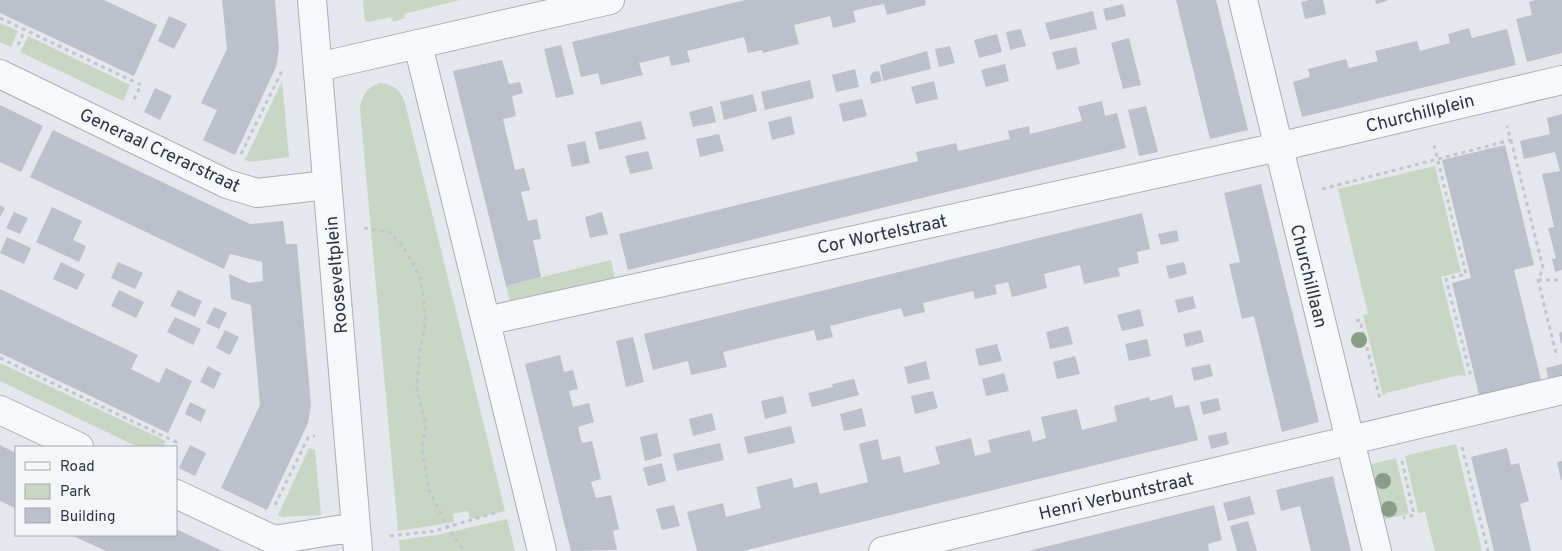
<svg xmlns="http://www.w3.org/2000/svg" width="1562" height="551" font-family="Overpass,sans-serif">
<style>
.green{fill:#c9d6c5}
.building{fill:#bbc0ca}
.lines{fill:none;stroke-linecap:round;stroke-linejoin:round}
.minor-casing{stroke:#a9aeb7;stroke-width:30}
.path{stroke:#c2c5cb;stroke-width:3;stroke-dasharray:4 4;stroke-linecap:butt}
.minor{stroke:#f7f8fa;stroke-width:28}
.tree{fill:#899d89}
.labels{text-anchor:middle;stroke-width:4.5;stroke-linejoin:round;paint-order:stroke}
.street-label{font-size:18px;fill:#2b3445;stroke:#f4f6f9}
</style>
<rect width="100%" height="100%" fill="#e4e7ec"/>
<path class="green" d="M363,0H460L404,14L405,18L393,22L391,17L369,22L365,21Z
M0,23L18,31L11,47L0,42Z
M28,36L130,85L123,101L20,52Z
M282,81L289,157L250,162L245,160Z
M380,83C393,84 401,90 405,103L505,511L470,519L468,511L453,514L454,522L398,531L360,108C362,95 367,87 380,83Z
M1435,166L1461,272L1441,277L1466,376L1459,375L1386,393L1383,396L1363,315L1368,314L1338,189Z
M611,260L617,288L513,313L506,286Z
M0,363L166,441L162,447H138L0,381Z
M1455,444H1456L1482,551H1435L1425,512L1418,513L1405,456Z
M309,448L315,450L321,515L283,517L278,515Z
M1396,458L1409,514L1381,520L1370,471L1372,464Z
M507,519L515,551H400L399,540L437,535Z"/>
<path class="building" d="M0,0H104L157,25L134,76L0,13Z
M222,0H275L279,49L276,67L235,155L203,140L217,110L201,103L227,49Z
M745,0H925L926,5L887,15L884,4L865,8L853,11L856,22L833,28L830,16L794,25L799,44L763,53L762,50L748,53L744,37L687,51L690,62L671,66L669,56L639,63L643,75L601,85L598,73L581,77L572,42Z
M1176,0H1216L1248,130L1210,139Z
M1309,0H1323L1326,14L1305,19L1301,2Z
M1375,0H1387V1L1376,4Z
M1535,0H1562V53L1527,62L1516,19L1532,15L1529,2Z
M1123,4L1126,16L1106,21L1103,9Z
M1093,11L1097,29L1050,40L1045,23Z
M169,16L187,24L174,49L158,41Z
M1469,28L1472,38L1507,29L1516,65L1302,117L1293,82L1310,77L1308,69L1346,59L1349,68L1378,61L1375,51L1417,41L1420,51L1450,43L1448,34Z
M1021,29L1026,46L1010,50L1006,32Z
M997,34L1002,52L979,58L974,40Z
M1129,38L1141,85L1123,89L1111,43Z
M561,45L574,94L556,98L544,49Z
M950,46L955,63L939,67L935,49Z
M1076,47L1080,64L1057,70L1052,52Z
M927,51L931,69L883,81L880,65Z
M502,60L509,84L520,82L523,93L512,96L516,116L503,119L515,170L524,168L530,190L521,192L528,221L537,219L541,239L533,240L541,277L506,286L453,71Z
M1005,64L1009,81L986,87L981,70Z
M855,69L859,87L836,92L832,75Z
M879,71L882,81L871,84L870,77L873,72Z
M810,80L814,98L765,110L761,92Z
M934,81L938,99L916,104L911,87Z
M155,88L172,96L160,120L144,112Z
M753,94L757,111L724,120L720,102Z
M862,99L867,116L843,122L839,104Z
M1102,101L1105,116L1117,113L1126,148L628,270L619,234L918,161L916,152L956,143L958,151L1010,139L1008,131L1029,126L1030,134L1082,121L1078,107Z
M0,105L43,126L21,172L0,162Z
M712,106L716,122L693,127L689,112Z
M1146,106L1158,152L1139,156L1128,110Z
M1562,114V270L1555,272L1552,259L1556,258L1548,228L1554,227L1542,174L1560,171L1555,152L1524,159L1520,141L1550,134L1547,118Z
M791,116L795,134L772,140L768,122Z
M641,121L646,139L599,150L595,132Z
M53,130L250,224L283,221L286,244H297L311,405L308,423L267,510L221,488L260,405L251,305L231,299L229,274L249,283L263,281L262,262L230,254L224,269L30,177Z
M719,134L724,151L700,157L696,139Z
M585,141L590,163L572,167L567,145Z
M1505,145L1534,265L1514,270L1543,388L1481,403L1452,283L1471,278L1442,160Z
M648,151L653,169L630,174L625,156Z
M1261,184L1319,422L1282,432L1254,316L1242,319L1229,264L1240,262L1224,193Z
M0,205L5,208L0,217Z
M52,207L82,221L73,240L86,246L79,262L36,242Z
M14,212L28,218L20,234L6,228Z
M602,212L608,234L590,238L585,217Z
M1142,213L1150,249L1137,252L1139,263L1118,268L1120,276L1084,284L1080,265L1044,274L1047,288L1012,297L1008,282L995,285L997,294L975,299L973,291L923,303L925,312L904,317L901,308L830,326L833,337L817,341L814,330L723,352L727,367L691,375L688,361L653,370L644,334Z
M1177,230L1179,241L1161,245L1158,234Z
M7,237L31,248L24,264L0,253Z
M61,262L85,274L77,290L53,279Z
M118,262L143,273L135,289L111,278Z
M1184,262L1187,274L1169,279L1166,266Z
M0,289L138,355L131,369L159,383L166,368L192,381L168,433L0,353Z
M119,290L144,302L136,318L111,306Z
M178,290L202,301L195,317L170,306Z
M1193,296L1196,308L1178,313L1175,300Z
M214,307L227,313L219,329L206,323Z
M1140,309L1144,326L1122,331L1117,315Z
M175,317L201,329L193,345L167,332Z
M1068,326L1073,344L1050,349L1046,332Z
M225,330L239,337L230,355L216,348Z
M1201,330L1204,342L1186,347L1183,334Z
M1562,332V343L1561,344L1559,333Z
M633,337L644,382L626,387L616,341Z
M1147,339L1151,356L1129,361L1125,344Z
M997,344L1002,361L979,366L975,349Z
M560,355L564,372L573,370L578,389L569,391L573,407L589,403L594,422L578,427L582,443L592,441L601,479L591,482L596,498L611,495L619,529L613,531L617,550L571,551L525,364Z
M1075,356L1080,374L1057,379L1053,362Z
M926,361L930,379L908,384L904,367Z
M1210,364L1213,376L1194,381L1191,368Z
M1562,364V383L1550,386L1546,368Z
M208,366L221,373L214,389L200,382Z
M1004,373L1009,391L986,396L982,379Z
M854,379L859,395L812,407L808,393L833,387L832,384Z
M933,391L938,408L915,414L911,396Z
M1172,395L1175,408L1189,405L1198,440L743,551H697L687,512L723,503L726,517L761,508L756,487L792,478L794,488L817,482L820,494L868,482L859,444L878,439L882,460L900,456L904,473L940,464L935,447L971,438L975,456L991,452L988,440L1030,430L1033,442L1046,438L1041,417L1077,409L1082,430L1117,421L1114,406L1149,397L1150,401Z
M783,396L787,413L765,419L761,401Z
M1218,398L1221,410L1203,415L1200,402Z
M190,402L206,410L201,422L185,414Z
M862,408L866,426L844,431L840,414Z
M712,413L716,430L693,436L689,419Z
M791,426L795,443L748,454L744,437Z
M1226,432L1229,444L1211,449L1208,436Z
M657,433L662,456L645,461L640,437Z
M720,443L724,460L677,471L673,454Z
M0,445L16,453L15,508L0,501Z
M190,445L206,453L195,476L179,468Z
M1507,448L1511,465L1519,463L1529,501L1520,504L1531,551H1494L1471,457Z
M1562,461V480H1561L1557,462Z
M662,463L666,481L648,486L643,468Z
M1333,476L1351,551H1311L1300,506L1281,511L1276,490Z
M1250,496L1255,514L1228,521L1223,503Z
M674,505L680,526L662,530L656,509Z
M1214,505L1222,540L1208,544L1209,551H1028Z
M1248,521L1257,551H1237L1230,526Z
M176,529L223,551H106L71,535H176Z"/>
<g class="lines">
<g class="minor-casing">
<path id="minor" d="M312,0L358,551
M1243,0L1377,551
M418,45L542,551
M318,67L610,0
M0,74L227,184L257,193L327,185
M486,321L1278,147L1562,80
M0,410L79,447
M176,494L274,540L356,527
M883,551L1562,390"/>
</g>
<path class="path" d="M0,18L141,85L132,103
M18,45L25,30
M1511,140L1543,268L1538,280L1557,357
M1434,145L1466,274L1446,279L1471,377
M241,154L281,73H285
M1322,189L1511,140L1507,126
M364,228L389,232L403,246L420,277L426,320L419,356L417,390L426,425L422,449L429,490L448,528L464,551
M1538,280H1562
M1356,321L1360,320L1380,399
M0,358L176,442L173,447
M1462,447L1488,551
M1402,461L1414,515L1403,518
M275,505L308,438L315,436
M390,536L434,531L498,512"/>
<use href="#minor" class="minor"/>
</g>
<g class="tree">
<circle cx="1359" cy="340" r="8"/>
<circle cx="1383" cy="481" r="8"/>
<circle cx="1389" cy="509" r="8"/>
</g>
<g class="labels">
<g class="street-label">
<text transform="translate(1420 113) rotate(-14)" y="6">Churchillplein</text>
<text transform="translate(160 150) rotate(25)" y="6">Generaal Crerarstraat</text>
<text transform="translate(882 234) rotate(-12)" y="6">Cor Wortelstraat</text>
<text transform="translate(336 275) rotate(-95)" y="6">Rooseveltplein</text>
<text transform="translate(1309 276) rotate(76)" y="6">Churchilllaan</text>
<text transform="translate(1116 496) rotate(-13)" y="6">Henri Verbuntstraat</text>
</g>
</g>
<rect x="15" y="446" width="162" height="90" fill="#f4f6f9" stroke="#a4a8b1"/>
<rect x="25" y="462" width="25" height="8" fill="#f7f8fa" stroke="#a4a8b1"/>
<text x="60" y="471" font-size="15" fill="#2b3445">Road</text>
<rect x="25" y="484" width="25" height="15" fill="#c9d6c5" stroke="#a4a8b1"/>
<text x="60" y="496" font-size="15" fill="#2b3445">Park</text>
<rect x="25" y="508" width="25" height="15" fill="#bbc0ca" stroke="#a4a8b1"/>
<text x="60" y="521" font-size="15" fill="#2b3445">Building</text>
</svg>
